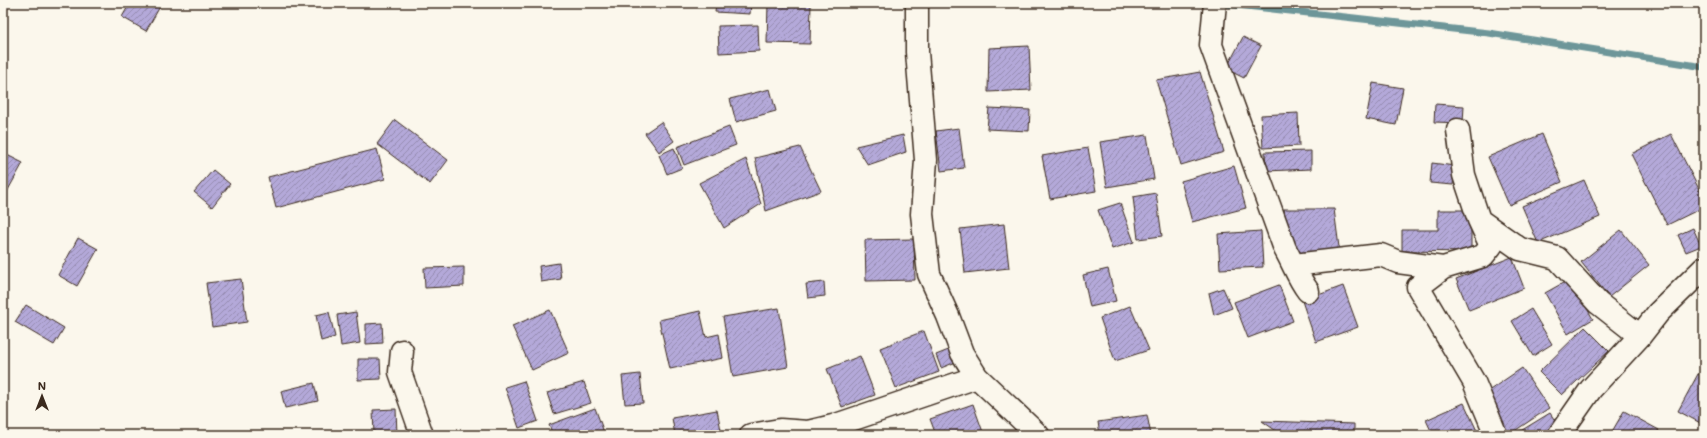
<svg xmlns="http://www.w3.org/2000/svg" width="1707" height="438" font-family="Mali,sans-serif">
<style>
.lines{fill:none;stroke-linecap:round;stroke-linejoin:round}
.stream{stroke:#6d9699;stroke-width:7}
.building{fill:url(#building-hatch);stroke:#3b2a1e}
.minor-casing{stroke:#3b2a1e;stroke-width:25}
.minor{stroke:#fbf7ec;stroke-width:22}
</style>
<defs>
<pattern id="building-hatch" width="6" height="6" patternUnits="userSpaceOnUse"><rect width="6" height="6" fill="#b4a9d9"/><path d="M-1 1l2-2M0 6l6-6M5 7l2-2" fill="none" stroke="#948aaf"/></pattern>
</defs>
<rect width="100%" height="100%" fill="#fbf7ec"/>
<filter id="ink" filterUnits="userSpaceOnUse"><feTurbulence type="fractalNoise" baseFrequency=".025" numOctaves="2"/><feDisplacementMap in="SourceGraphic" scale="8" xChannelSelector="R" yChannelSelector="G"/><feConvolveMatrix kernelMatrix="1 2 1 2 8 2 1 2 1" color-interpolation-filters="sRGB"/></filter>
<g filter="url(#ink)">
<g class="lines">
<path class="stream" d="M1219,3L1489,33L1704,67"/>
</g>
<path class="building" d="M130,3H162L146,31L122,17Z
M716,3H751L750,14L715,12Z
M768,3H811L810,44L767,43Z
M1370,3H1389L1385,10Z
M758,25L759,51L719,53L718,26Z
M1243,37L1261,46L1244,78L1226,69Z
M1029,46L1031,90L988,92L989,48Z
M1200,72L1224,152L1181,165L1156,80Z
M1373,83L1403,88L1396,125L1366,119Z
M770,89L776,111L736,122L730,99Z
M1435,104L1464,106L1463,123L1434,122Z
M989,108L1030,110L1029,131L987,129Z
M1298,113L1299,146L1263,148L1261,115Z
M395,120L448,160L430,184L377,144Z
M661,122L674,141L659,152L645,133Z
M729,127L736,145L684,165L677,147Z
M959,128L964,168L941,171L936,131Z
M1542,134L1562,182L1509,205L1488,157Z
M1671,134L1704,199V207L1667,225L1631,154Z
M903,135L906,152L868,165L856,146Z
M1147,135L1154,179L1107,187L1100,142Z
M800,147L821,191L766,211L755,158Z
M674,148L682,168L667,174L659,155Z
M1088,148L1096,191L1050,199L1042,156Z
M377,149L385,179L276,208L268,177Z
M1311,151V169L1266,171L1265,152Z
M3,153L23,163L3,199Z
M746,159L761,204L724,228L699,183Z
M1432,163L1455,166L1453,185L1430,183Z
M1234,166L1246,208L1192,222L1181,181Z
M213,170L230,184L212,207L194,192Z
M1584,180L1600,217L1538,243L1522,206Z
M1156,193L1162,236L1138,239L1133,197Z
M1120,203L1134,242L1112,249L1098,210Z
M1284,209H1334L1340,255L1290,257Z
M1438,210H1471V252L1402,251V230H1438Z
M1004,224L1009,268L965,273L960,229Z
M1693,228L1701,246L1686,252L1678,235Z
M1621,230L1649,265L1609,297L1581,262Z
M1261,231L1263,267L1220,269L1218,234Z
M78,238L98,249L77,286L58,275Z
M914,239L915,280L866,281L865,240Z
M1512,257L1524,288L1469,310L1456,279Z
M559,263L561,279L541,282L539,266Z
M464,267V286L425,288L424,268Z
M1108,269L1116,301L1090,307L1083,275Z
M241,279L247,322L212,327L206,283Z
M1570,279L1593,319L1568,334L1545,293Z
M824,282L825,296L808,298L806,284Z
M1279,285L1293,321L1248,338L1234,302Z
M1343,286L1358,327L1316,342L1302,301Z
M1223,288L1232,308L1214,315L1209,293Z
M26,305L64,328L54,345L15,322Z
M1130,306L1149,350L1115,361L1100,318Z
M779,308L788,367L733,377L723,317Z
M1531,309L1552,344L1533,356L1512,321Z
M550,310L569,353L532,370L512,326Z
M700,311L706,337L719,334L723,358L670,369L659,320Z
M329,312L335,337L321,341L316,315Z
M356,312L360,343L341,346L337,315Z
M382,323L383,343L366,344V324Z
M1585,327L1609,351L1562,395L1539,372Z
M924,331L939,372L896,388L880,348Z
M951,349L956,362L941,368L936,355Z
M860,356L875,395L842,407L827,369Z
M358,359H380L381,379L358,380Z
M1522,368L1549,408L1510,434L1484,394Z
M640,374L643,403L625,404L622,376Z
M1698,374L1704,377V425L1678,411Z
M524,381L538,421L519,428L505,387Z
M584,382L591,403L554,414L547,393Z
M314,383L318,401L285,408L281,391Z
M1464,403L1479,435H1433L1426,420Z
M973,404L984,435H936L930,419Z
M595,408L605,435H553L549,425Z
M396,409L397,435H374L373,410Z
M717,410L722,435H675L672,418Z
M1624,411L1659,430L1656,435H1610Z
M1550,413L1558,425L1541,435H1514Z
M1147,415L1151,435H1100L1098,422Z
M1262,421L1354,424V435H1282Z
M1214,431V435H1188Z"/>
<g class="lines">
<g class="minor-casing">
<path id="minor" d="M917,3V52L926,160L922,214L929,274L948,316L962,353L977,377L1038,435
M1215,3L1211,45L1285,249C1293,263 1298,278 1308,291
M1458,130L1464,175L1479,220L1520,249L1557,258L1598,303L1640,336
M1294,265L1381,255L1398,262L1443,268L1483,256L1491,246L1479,220
M1443,268L1418,287L1474,382L1496,435
M402,351L400,372L422,435
M751,435L780,430L808,432L833,426L977,377
M1559,435L1591,389L1640,336L1658,313L1704,268"/>
</g>
<use href="#minor" class="minor"/>
</g>
</g>
<rect width="1707" height="438" fill="none" stroke="#fbf7ec" stroke-width="16"/>
<rect x="8" y="8" width="1691" height="422" fill="none" stroke="#3b2a1e" stroke-width="1.5" filter="url(#ink)"/>
<g transform="translate(42 396)" stroke="#fbf7ec" stroke-width="3" paint-order="stroke">
<path d="M0-3L7 15L0 10L-7 15Z" fill="#3b2a1e"/>
<text y="-6" font-size="11" font-weight="bold" text-anchor="middle" fill="#3b2a1e">N</text>
</g>
</svg>
